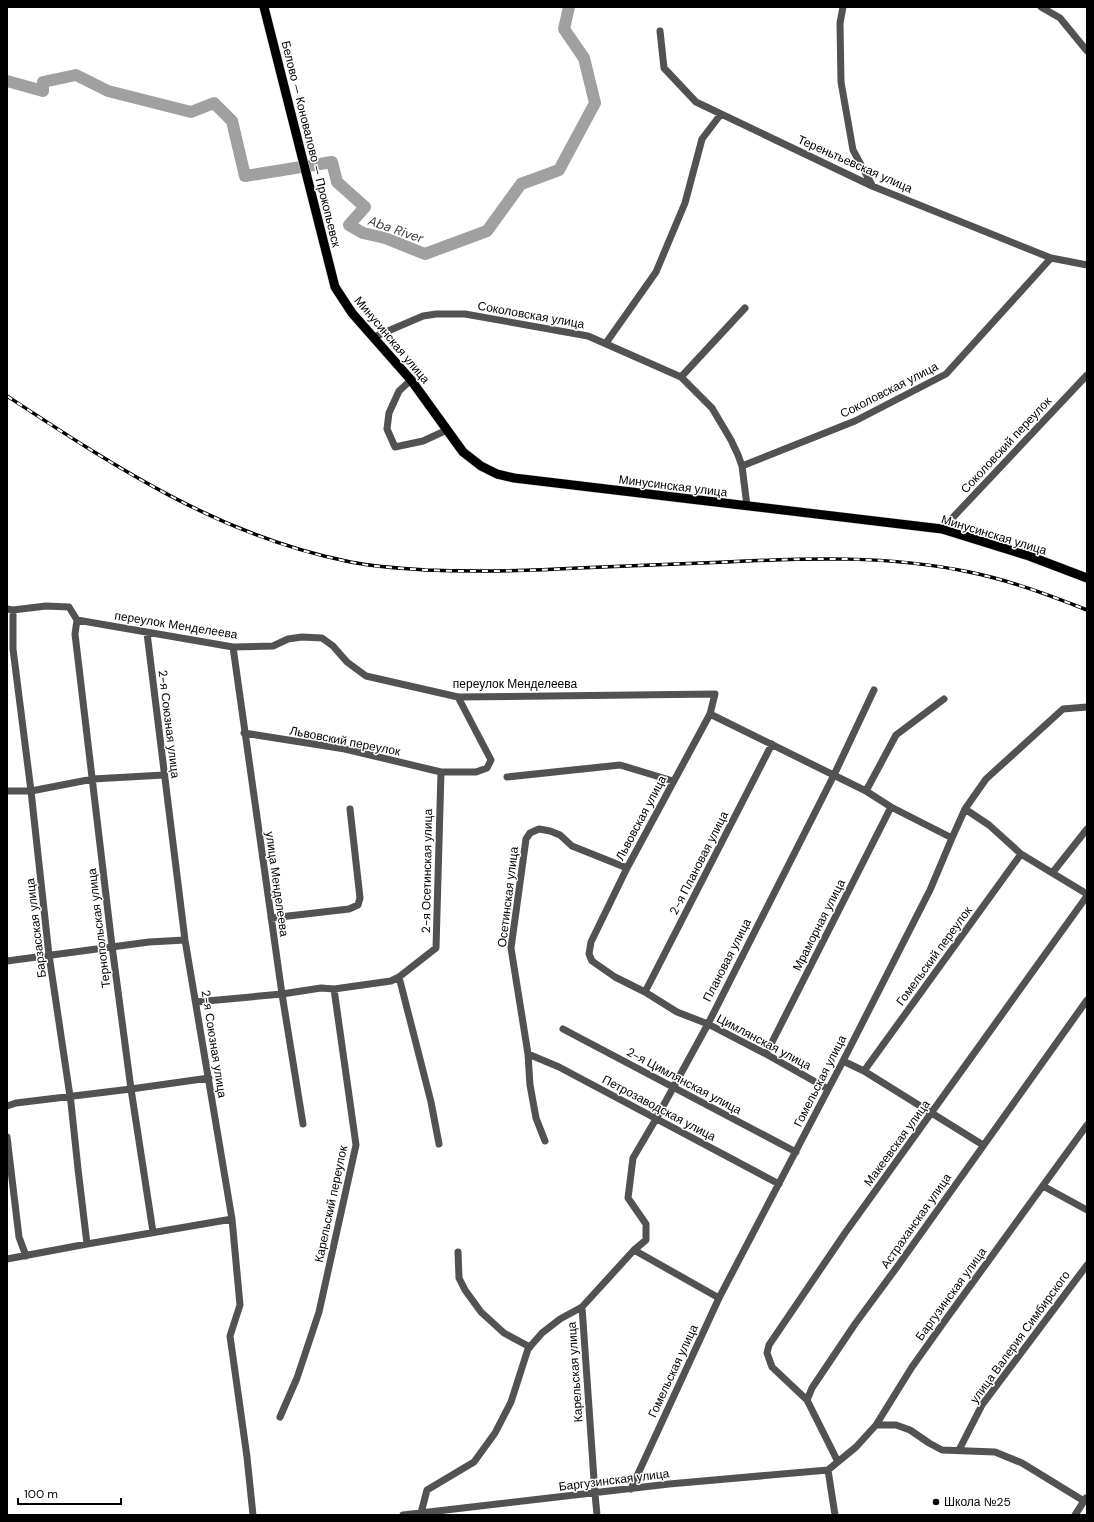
<svg xmlns="http://www.w3.org/2000/svg" width="1094" height="1522" font-family="'DM Sans',sans-serif">
<style>
.lines{fill:none;stroke-linecap:round;stroke-linejoin:round}
.river{stroke:#a0a0a0;stroke-width:12}
.major-casing{stroke:#dbdbdb;stroke-width:10}
.minor{stroke:#525252;stroke-width:7}
.major{stroke:#000;stroke-width:9}
.rail-casing{stroke:#000;stroke-width:3.5}
.rail{stroke:#fff;stroke-width:2;stroke-dasharray:6;stroke-linecap:butt}
.poi-dot{fill:#000;stroke:#fff;stroke-width:1.5}
.labels{text-anchor:middle;stroke-width:3;stroke-linejoin:round;paint-order:stroke}
.street-label{font-size:12px;fill:#000;stroke:#fff}
.poi-label{font-size:12px;fill:#000;stroke:#fff;text-anchor:start}
.water-label{font-size:13px;font-style:italic;fill:#414141;stroke:#fff}
</style>
<rect width="100%" height="100%" fill="#fff"/>
<g class="lines">
<path class="river" d="M7,81L43,91V82L76,75L108,91L191,112L214,103L232,121L245,176L332,162L337,182L365,207L349,225L363,233L385,238L425,254L487,231L521,184L559,170L595,103L584,58L564,29L569,7"/>
<g class="major-casing">
<path id="major" d="M264,7L335,287L352,313L411,380L463,452L481,466L497,474L514,478L942,529L1029,556L1087,578"/>
</g>
<path class="minor" d="M843,7L840,23L841,82L853,150L872,185
M1041,7L1060,18L1087,51
M660,31L664,68L696,102L872,186L1051,258L1087,265
M374,337L423,316L436,314H465L588,336L681,377L712,408L731,440L738,455L742,466
M606,343L656,272L685,203L702,139L721,114
M681,377L745,308
M411,380L399,391L389,413L387,429L395,447L423,441L447,430
M747,506L742,466L855,421L946,374L1051,258
M942,529L1087,375
M7,609L13,610L46,606L69,607L77,620L233,647L273,646L288,639L302,637L322,638L333,646L347,662L366,676L458,697L715,694L710,714L627,868L591,942L589,954L592,961L615,977L645,992L677,1012L708,1024L766,1054L828,1089
M13,610V649L31,791L49,955L71,1103L78,1169L87,1244
M77,620L75,634L112,946L131,1089L153,1232
M147,633L185,940L232,1219L240,1305L230,1336L247,1457L253,1515
M233,647L282,994L303,1124
M710,714L866,791L891,807L952,838
M244,733L345,749L441,772H476L487,768L491,760L458,697
M507,777L620,765L673,781
M7,791H31L93,779L164,775
M866,791L896,735L944,699
M965,809L989,825L1021,854L1087,894
M1053,872L1087,829
M271,918L349,909L358,905L360,898L350,809
M7,961L149,942L185,940
M399,977L431,1102L439,1144
M645,992L772,744
M196,1002L282,994L321,988L334,989L391,981L399,977L436,948L441,772
M563,1029L796,1152
M528,1054L559,1067L779,1184
M766,1054L891,807
M843,1061L864,1071L983,1145
M864,1071L1021,854
M7,1106L16,1103L131,1089L209,1078
M7,1137L19,1237L26,1256
M545,1141L536,1118L530,1085L528,1054L511,948L526,839L530,833L539,829L550,831L560,835L572,846L627,868
M1043,1186L1087,1210
M634,1250L719,1298
M458,1252L459,1278L465,1290L481,1312L504,1333L530,1347
M7,1259L87,1244L232,1219
M582,1307L595,1494L597,1515
M807,1400L772,1367L767,1353L769,1345L845,1233L1087,896
M280,1417L297,1378L319,1312L356,1145L334,989
M876,1425H896L910,1430L929,1443L942,1450L995,1452L1022,1463L1084,1501
M959,1450L982,1405L1087,1265
M838,1462L807,1400L812,1388L855,1324L897,1267L1087,1000
M828,1470L835,1515
M631,1489L719,1298L843,1061L930,890L952,838L965,809L986,779L1063,709L1087,707
M421,1513L427,1490L474,1462L495,1433L511,1402L528,1349L542,1333L560,1319L582,1307L634,1250L646,1240V1224L628,1198L633,1158L656,1119L708,1024L834,775L874,690
M403,1515L669,1484L828,1470L856,1447L876,1425L912,1367L944,1322L1087,1125
M1075,1515L1086,1498"/>
<use href="#major" class="major"/>
<g class="rail-casing">
<path id="rail" d="M7,396C114,466 218,535 346,561C372,567 399,568 425,570C476,572 527,571 578,568C627,566 676,564 726,562C807,558 889,555 969,572C1009,580 1049,595 1087,610"/>
</g>
<use href="#rail" class="rail"/>
</g>
<circle class="poi-dot" cx="936" cy="1502" r="4"/>
<g class="labels">
<g class="street-label">
<text transform="translate(311 144) rotate(76)" y="4">Белово — Коновалово — Прокопьевск</text>
<text transform="translate(855 164) rotate(24)" y="4">Тереньтьевская улица</text>
<text transform="translate(531 315) rotate(10)" y="4">Соколовская улица</text>
<text transform="translate(392 340) rotate(50)" y="4">Минусинская улица</text>
<text transform="translate(889 390) rotate(-27)" y="4">Соколовская улица</text>
<text transform="translate(1006 445) rotate(-47)" y="4">Соколовский переулок</text>
<text transform="translate(673 486) rotate(7)" y="4">Минусинская улица</text>
<text transform="translate(994 535) rotate(17)" y="4">Минусинская улица</text>
<text transform="translate(176 625) rotate(9)" y="4">переулок Менделеева</text>
<text x="515" y="688">переулок Менделеева</text>
<text transform="translate(169 724) rotate(83)" y="4">2-я Союзная улица</text>
<text transform="translate(345 741) rotate(11)" y="4">Львовский переулок</text>
<text transform="translate(641 818) rotate(-62)" y="4">Львовская улица</text>
<text transform="translate(699 863) rotate(-63)" y="4">2-я Плановая улица</text>
<text transform="translate(427 871) rotate(-89)" y="4">2-я Осетинская улица</text>
<text transform="translate(277 884) rotate(82)" y="4">улица Менделеева</text>
<text transform="translate(508 897) rotate(-83)" y="4">Осетинская улица</text>
<text transform="translate(819 925) rotate(-63)" y="4">Мраморная улица</text>
<text transform="translate(36 928) rotate(-97)" y="4">Барзасская улица</text>
<text transform="translate(99 928) rotate(-97)" y="4">Тернопольская улица</text>
<text transform="translate(934 956) rotate(-54)" y="4">Гомельский переулок</text>
<text transform="translate(727 960) rotate(-63)" y="4">Плановая улица</text>
<text transform="translate(764 1042) rotate(28)" y="4">Цимлянская улица</text>
<text transform="translate(214 1044) rotate(81)" y="4">2-я Союзная улица</text>
<text transform="translate(684 1081) rotate(28)" y="4">2-я Цимлянская улица</text>
<text transform="translate(820 1081) rotate(-63)" y="4">Гомельская улица</text>
<text transform="translate(659 1108) rotate(28)" y="4">Петрозаводская улица</text>
<text transform="translate(897 1143) rotate(-54)" y="4">Макеевская улица</text>
<text transform="translate(331 1204) rotate(-78)" y="4">Карельский переулок</text>
<text transform="translate(916 1221) rotate(-55)" y="4">Астраханская улица</text>
<text transform="translate(951 1294) rotate(-54)" y="4">Баргузинская улица</text>
<text transform="translate(1020 1337) rotate(-54)" y="4">улица Валерия Симбирского</text>
<text transform="translate(673 1371) rotate(-65)" y="4">Гомельская улица</text>
<text transform="translate(575 1372) rotate(-94)" y="4">Карельская улица</text>
<text transform="translate(614 1480) rotate(-7)" y="4">Баргузинская улица</text>
</g>
<g class="poi-label">
<text x="944" y="1506">Школа №25</text>
</g>
<g class="water-label">
<text transform="translate(396 229) rotate(19)" y="5">Aba River</text>
</g>
</g>
<rect width="1094" height="1522" fill="none" stroke="#000000" stroke-width="16"/>
<path d="M18 1498v6h103v-6" fill="none" stroke="#000000" stroke-width="2"/>
<text x="24" y="1498" font-size="12" fill="#000000" stroke="#ffffff" stroke-width="3" paint-order="stroke">100 m</text>
</svg>
